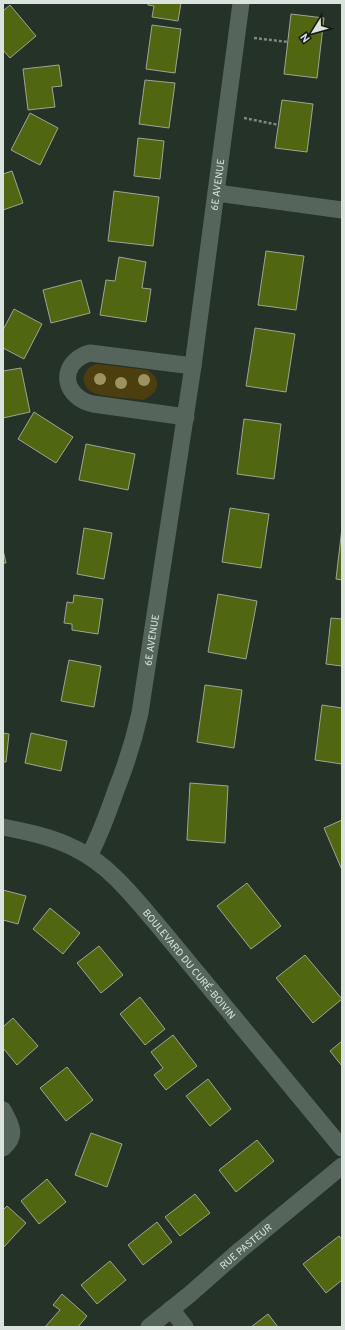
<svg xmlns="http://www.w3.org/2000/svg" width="345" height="1330" font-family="Overpass,sans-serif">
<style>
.green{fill:#4c3e0f}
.building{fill:#516611;stroke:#9fa595}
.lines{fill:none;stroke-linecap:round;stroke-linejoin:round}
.path{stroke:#7d8880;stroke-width:2.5;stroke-dasharray:3 2;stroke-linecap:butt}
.street{stroke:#56655b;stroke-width:17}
.tree{fill:#9c935e}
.labels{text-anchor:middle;stroke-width:3;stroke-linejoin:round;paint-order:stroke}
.street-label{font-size:10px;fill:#dae3dd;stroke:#121814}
</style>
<rect width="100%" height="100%" fill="#243228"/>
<path class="green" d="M97,364L147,370C163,379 159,394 143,400C131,398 104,397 94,393C87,390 82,382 84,376C86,369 90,366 97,364Z"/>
<path class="building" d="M148,3H181L178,21L152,17L154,6L148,5Z
M10,5L36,36L10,58L3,50V11Z
M291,14L324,18L317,78L284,74Z
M152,25L181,29L175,73L146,69Z
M59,65L62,86L52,87L55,107L28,110L23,69Z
M145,80L175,83L169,128L139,124Z
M282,100L313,104L307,152L275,148Z
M30,113L58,128L40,165L11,150Z
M138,138L164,141L160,179L134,176Z
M12,171L23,203L3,210V174Z
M114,191L159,197L153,246L108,241Z
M266,251L304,256L296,310L258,305Z
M119,257L146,262L142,288L151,289L146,322L100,315L106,280L115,281Z
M81,280L90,313L51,323L43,290Z
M14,309L42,324L24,359L3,348V330Z
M255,328L295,334L286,392L246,386Z
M21,368L30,412L3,418V371Z
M34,412L73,437L56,463L18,439Z
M244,419L281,424L274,479L237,474Z
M86,444L135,454L128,490L79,480Z
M230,508L269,514L261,568L222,562Z
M84,528L112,533L104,579L77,574Z
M342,528V580L336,579Z
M3,550L6,563H3Z
M218,594L257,601L246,659L208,652Z
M74,595L103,599L98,634L72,630V624L64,623L67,602L73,603Z
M331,618L342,619V666L326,664Z
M69,660L101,666L94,707L61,701Z
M205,685L242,690L234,748L197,742Z
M322,705L342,708V764L315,760Z
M3,733L9,734L6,762H3Z
M31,733L67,741L61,771L25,763Z
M190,783L228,786L225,843L187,840Z
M342,820V870L324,828Z
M247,883L281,926L251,949L217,906Z
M3,890L26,896L18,924L3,920Z
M50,908L80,933L63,954L33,929Z
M99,946L123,975L101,993L77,963Z
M305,955L342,999L313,1023L276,978Z
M140,997L165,1029L145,1045L120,1014Z
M13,1018L38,1046L17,1065L3,1048V1027Z
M173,1035L197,1066L166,1090L154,1075L163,1068L151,1052Z
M342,1041V1066L330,1051Z
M67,1067L93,1100L66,1121L40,1088Z
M208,1079L231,1109L210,1126L186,1096Z
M91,1133L122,1144L107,1187L75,1175Z
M257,1140L274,1161L236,1192L219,1170Z
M47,1179L66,1202L39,1224L21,1201Z
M195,1194L210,1213L180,1236L165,1217Z
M7,1206L26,1223L3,1248V1210Z
M157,1222L172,1242L143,1265L128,1245Z
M339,1236L342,1240V1280L326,1293L303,1264Z
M110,1261L126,1280L97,1304L81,1285Z
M62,1294L87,1316L78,1327H45L60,1310L53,1305Z
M268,1314L278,1327H251Z"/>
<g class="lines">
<path class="path" d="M254,38L288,42
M244,118L279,125"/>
<g class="street">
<path d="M217,193L342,210"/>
<path d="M186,417L93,404C88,403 83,401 79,398C59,383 67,359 90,353L193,366"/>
<path id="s1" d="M3,827C28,832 53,837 76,849C109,865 133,896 156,923L342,1148"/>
<path id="s2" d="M89,856C100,835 108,813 116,790C126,765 134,740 140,713L193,366L241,3"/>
<path d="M3,1110C11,1125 18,1135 3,1148"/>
<path d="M171,1309L185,1327"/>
<path id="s3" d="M149,1327L189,1295L239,1251L342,1166"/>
</g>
</g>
<g class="tree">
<circle cx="100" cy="379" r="6"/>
<circle cx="144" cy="380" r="6"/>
<circle cx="121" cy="383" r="6"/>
</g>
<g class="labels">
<g class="street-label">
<text dy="4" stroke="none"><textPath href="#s2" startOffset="686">6E AVENUE</textPath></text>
<text dy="4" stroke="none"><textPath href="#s2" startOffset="226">6E AVENUE</textPath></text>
<text dy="4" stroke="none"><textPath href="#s1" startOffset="239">BOULEVARD DU CURÉ-BOIVIN</textPath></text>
<text dy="4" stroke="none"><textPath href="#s3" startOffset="126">RUE PASTEUR</textPath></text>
</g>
</g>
<rect width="345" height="1330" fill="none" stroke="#dae3dd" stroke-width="8"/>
<g transform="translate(313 32) rotate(233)" stroke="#121814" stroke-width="3" paint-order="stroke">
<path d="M0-3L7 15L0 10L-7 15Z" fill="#dae3dd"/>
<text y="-6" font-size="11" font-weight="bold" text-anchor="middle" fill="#dae3dd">N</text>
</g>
</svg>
